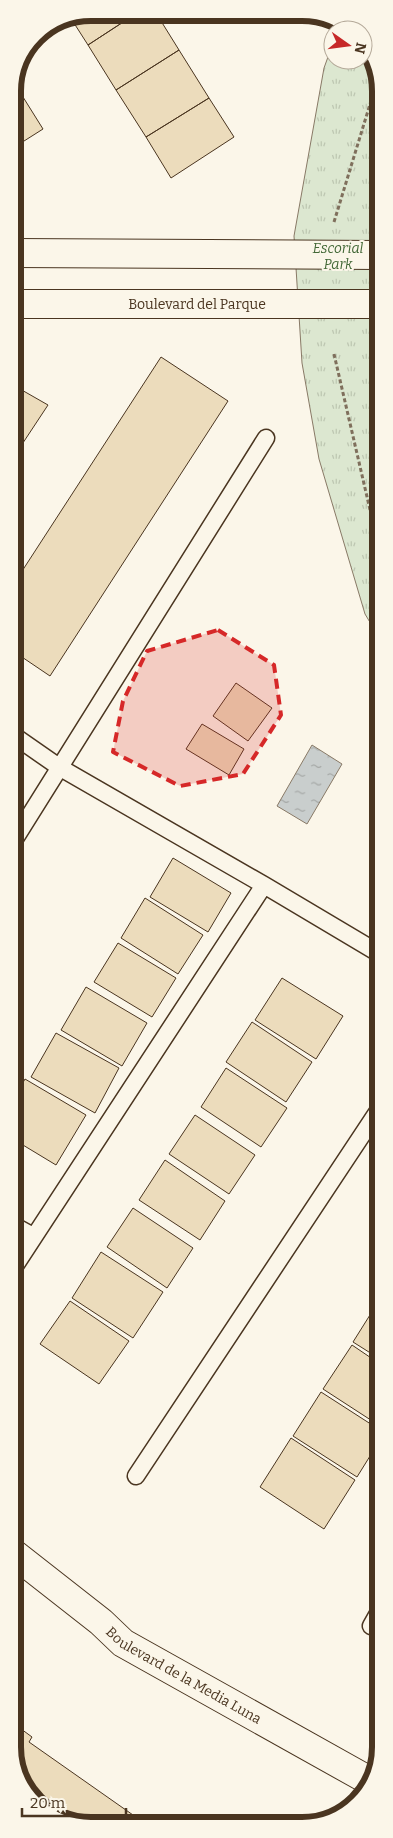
<svg xmlns="http://www.w3.org/2000/svg" width="393" height="1838" font-family="Bitter,serif">
<style>
.park{fill:url(#park-tufts);stroke:#887966}
.water{fill:url(#water-ripples);stroke:#887966}
.building{fill:#ecdcbc;stroke:#4a3520}
.lines{fill:none;stroke-linecap:round;stroke-linejoin:round}
.service-casing{stroke:#4a3520;stroke-width:19}
.minor-casing{stroke:#4a3520;stroke-width:30}
.tertiary-casing{stroke:#4a3520;stroke-width:30}
.path{stroke:#7f6f5c;stroke-width:3;stroke-dasharray:4 2.5;stroke-linecap:butt}
.service{stroke:#fbf6e9;stroke-width:16}
.minor{stroke:#fbf6e9;stroke-width:28}
.tertiary{stroke:#fbf6e9;stroke-width:28}
.marked{fill:#d62828;fill-opacity:0.2;stroke:#d62828;stroke-width:4;stroke-dasharray:10 6;stroke-linejoin:round}
.labels{text-anchor:middle;stroke-width:4;stroke-linejoin:round;paint-order:stroke}
.park-label{font-size:14px;font-style:italic;fill:#436837;stroke:#fbf6e9}
.street-label{font-size:14px;fill:#4a3520;stroke:#fbf6e9}
.rim{fill:none;stroke:#4a3520;stroke-width:6}
</style>
<defs>
<pattern id="park-tufts" width="24" height="20" patternUnits="userSpaceOnUse" patternTransform="scale(1.25)"><rect width="24" height="20" fill="#dce7d0"/><path d="M3 7l-1-3M5 7V3M7 7l1-3M15 17l-1-3M17 17v-4M19 17l1-3" fill="none" stroke="#bec7b2"/></pattern>
<pattern id="water-ripples" width="26" height="14" patternUnits="userSpaceOnUse" patternTransform="scale(1.25)"><rect width="26" height="14" fill="#c9cecd"/><path d="M2 4q2-2 4 0t4 0M15 11q2-2 4 0t4 0" fill="none" stroke="#a5a8a6"/></pattern>
</defs>
<rect width="100%" height="100%" fill="#fbf6e9"/>
<path class="park" d="M333,43V60H363V44L380,81V639L365,614L319,459L302,363L294,236L324,68Z"/>
<path class="water" d="M312,745L342,764L307,824L277,806Z"/>
<path class="building" d="M91,12L137,13L88,45L72,20Z
M137,13H156L179,50L116,90L88,45Z
M179,50L209,98L146,137L116,90Z
M14,83L18,89L13,92V86Z
M18,89L43,129L13,148V92Z
M209,98L234,137L171,178L146,137Z
M161,357L228,401L50,676L13,651V585Z
M13,385L48,405L13,458Z
M236,683L272,708L248,741L213,716Z
M202,724L244,749L229,775L186,749Z
M173,858L231,893L208,932L150,897Z
M145,898L203,935L178,974L121,938Z
M118,943L176,978L152,1017L94,982Z
M282,978L343,1016L316,1059L255,1020Z
M86,987L147,1023L122,1066L61,1030Z
M252,1022L312,1062L286,1102L226,1062Z
M56,1033L119,1068L95,1113L31,1077Z
M226,1068L287,1108L261,1147L201,1107Z
M25,1079L86,1115L56,1165L13,1139V1100Z
M195,1115L255,1155L229,1194L169,1154Z
M165,1160L225,1201L200,1240L139,1200Z
M133,1208L193,1248L167,1288L107,1247Z
M101,1252L163,1292L133,1338L72,1298Z
M380,1299V1359L353,1342Z
M70,1301L129,1341L99,1384L40,1344Z
M352,1345L380,1364V1426L323,1389Z
M321,1392L380,1430V1440L357,1477L293,1436Z
M291,1438L355,1480L324,1529L260,1487Z
M13,1723L32,1737L29,1742L133,1815L127,1823L129,1824H76L32,1799L13,1757Z"/>
<g class="lines">
<g class="service-casing">
<path id="service" d="M13,735L59,767L264,885L380,954
M13,842L266,438
M13,1225L33,1236
M13,1269L264,885
M136,1476L380,1108
M371,1626L380,1610"/>
</g>
<g class="minor-casing">
<g id="minor">
<path d="M13,253L380,255"/>
<path id="s1" d="M13,304H380"/>
</g>
</g>
<g class="tertiary-casing">
<g id="tertiary">
<path id="s2" d="M13,1553L101,1622L123,1643L368,1780"/>
</g>
</g>
<path class="path" d="M334,222L378,78
M334,354L380,553"/>
<use href="#service" class="service"/>
<use href="#minor" class="minor"/>
<use href="#tertiary" class="tertiary"/>
</g>
<path class="marked" d="M218,630L274,665L281,715L243,774L180,786L113,752L123,701L147,651Z"/>
<g class="labels">
<g class="park-label">
<text x="338" y="253">Escorial<tspan x="338" dy="16">Park</tspan></text>
</g>
<g class="street-label">
<text dy="5" stroke="none"><textPath href="#s1" startOffset="184">Boulevard del Parque</textPath></text>
<text dy="5" stroke="none"><textPath href="#s2" startOffset="211">Boulevard de la Media Luna</textPath></text>
</g>
</g>
<path d="M0 0H393V1838H0ZM91 21H302A70 70 0 0 1 372 91V1747A70 70 0 0 1 302 1817H91A70 70 0 0 1 21 1747V91A70 70 0 0 1 91 21Z" fill="#fbf6e9" fill-rule="evenodd"/>
<path class="rim" d="M91 21H302A70 70 0 0 1 372 91V1747A70 70 0 0 1 302 1817H91A70 70 0 0 1 21 1747V91A70 70 0 0 1 91 21Z"/>
<g transform="translate(348 45) rotate(104)"><circle r="24" fill="#fbf6e9" stroke="#b4a999"/>
<path d="M0-4L9 19L0 12L-9 19Z" fill="#c62828"/>
<text y="-8" font-size="14" font-weight="bold" text-anchor="middle" fill="#4a3520">N</text>
</g>
<path d="M22 1808v8h104v-8" fill="none" stroke="#4a3520" stroke-width="2.5"/>
<text x="30" y="1808" font-size="15" fill="#4a3520" stroke="#fbf6e9" stroke-width="4" paint-order="stroke">20 m</text>
</svg>
